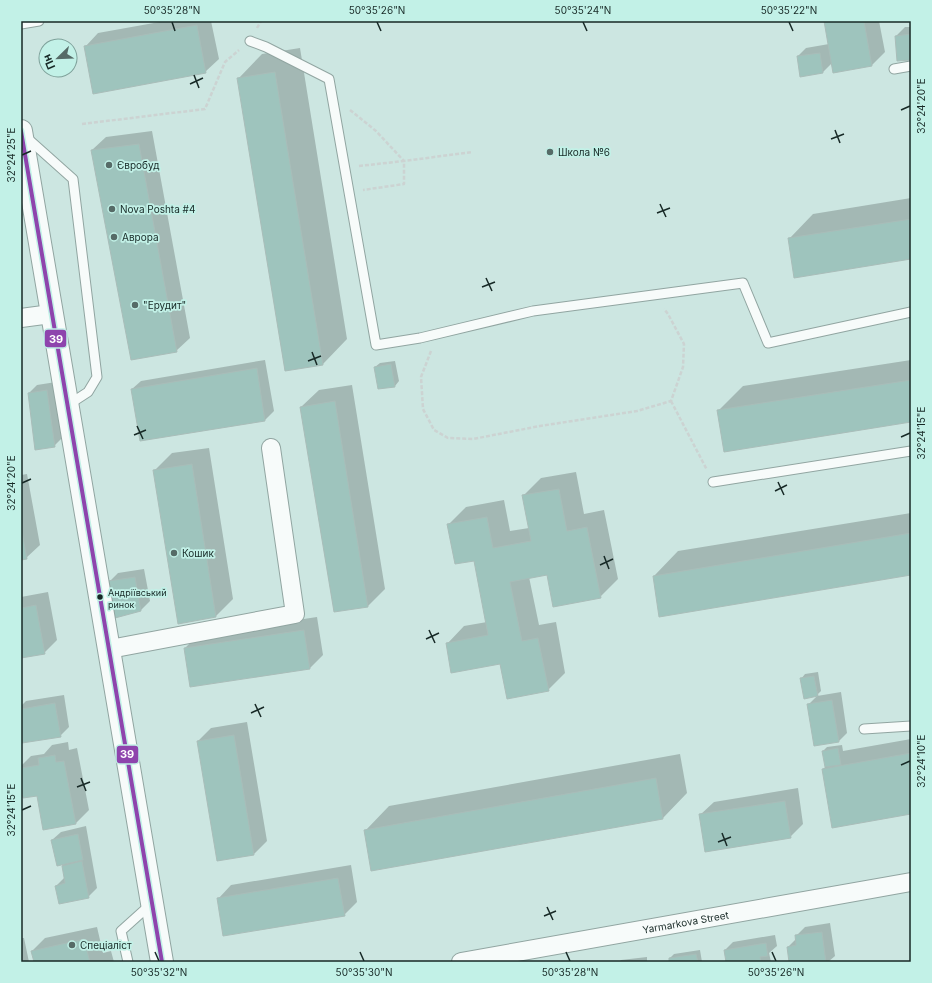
<svg xmlns="http://www.w3.org/2000/svg" width="932" height="983" font-family="Inter,sans-serif">
<style>
.shadow{fill:#0003}
.building{fill:#9ec4bd;stroke:#a9bdb9}
.lines{fill:none;stroke-linecap:round;stroke-linejoin:round}
.service-casing{stroke:#91a5a1;stroke-width:11}
.minor-casing{stroke:#91a5a1;stroke-width:20}
.tertiary-casing{stroke:#91a5a1;stroke-width:24}
.path{stroke:#ccd3d2;stroke-width:2.5;stroke-dasharray:4 2;stroke-linecap:butt}
.service{stroke:#f7fbfa;stroke-width:9}
.minor{stroke:#f7fbfa;stroke-width:18}
.tertiary{stroke:#f7fbfa;stroke-width:22}
.bus-1-casing{stroke:#c2f1e7;stroke-width:7}
.bus-1{stroke:#8e44ad;stroke-width:4}
.ticks{fill:none;stroke:#172926;stroke-width:1.5}
.poi-dot{fill:#566b67;stroke:#c2f1e7;stroke-width:1.5}
.bus-dot{fill:#172926;stroke:#c2f1e7;stroke-width:1.5}
.labels{text-anchor:middle;stroke-width:3.5;stroke-linejoin:round;paint-order:stroke}
.bus-label{font-size:9px;fill:#172926;stroke:#c2f1e7;text-anchor:start}
.poi-label{font-size:10px;fill:#172926;stroke:#c2f1e7;text-anchor:start}
.street-label{font-size:10px;fill:#172926;stroke:#c2f1e7}
.line-badge{stroke:#c2f1e7;stroke-width:1.5}
.badge-label{font-size:11px;text-anchor:middle;font-weight:bold;fill:#fff}
.neatline{fill:none;stroke:#172926;stroke-width:1.5}
.ticks-label{font-size:10px;text-anchor:middle;fill:#172926}
</style>
<rect width="100%" height="100%" fill="#cce6e1"/>
<path class="shadow" d="M165,21H211L219,59L205,72L85,47L98,33Z
M825,21H879L885,52L872,65L832,63L823,72L798,56L806,48L829,44Z
M905,27H911V59L896,36Z
M300,48L347,339L323,364L285,370L238,79L262,54Z
M152,131L190,338L176,351L92,150L106,137Z
M911,198V258L789,239L813,214Z
M265,360L274,411L265,420L132,389L141,381Z
M911,360V421L718,411L743,386Z
M395,361L399,381L395,386L375,367L380,363Z
M56,382L63,437L54,446L29,393L37,385Z
M352,385L385,589L368,606L334,611L301,407L319,390Z
M209,448L233,599L216,616L179,622L154,471L172,453Z
M576,472L584,514L604,510L618,579L600,597L548,574L529,577L539,625L556,622L565,673L548,690L501,663L447,644L464,626L487,622L475,559L448,525L466,507L504,500L510,531L529,528L523,496L541,478Z
M27,474L40,545L26,558L21,559V475Z
M911,513V574L654,576L678,551Z
M144,569L150,601L141,610L116,617L109,582L118,573Z
M48,592L57,640L44,653L21,657V597Z
M317,617L323,655L310,668L185,648L198,635Z
M818,672L821,691L817,695L801,679L805,674Z
M841,692L847,733L839,741L808,705L817,696Z
M64,695L69,727L60,736L22,742L21,733V706L26,701Z
M247,722L267,841L254,854L198,741L211,728Z
M911,739V813L823,769L826,766L823,751L827,747L842,745L843,751Z
M68,742L69,750L77,748L89,810L76,823L21,784V766L31,756L44,754L52,745Z
M680,754L687,793L663,818L365,831L389,806Z
M798,788L803,824L790,837L700,815L714,802Z
M86,826L97,888L88,897L56,886L65,877L62,864L52,840L61,832Z
M351,865L357,902L344,915L218,899L231,885Z
M830,923L835,956L828,962H790L788,947L796,939V936L805,927Z
M97,927L103,953L111,951L114,962H35L32,951L45,938Z
M775,935L777,946L769,953L771,962H727L725,950L733,942Z
M21,938H24L29,962H21Z
M700,950L702,962H671L670,958L674,954Z
M647,957V962H619L621,960Z"/>
<path class="building" d="M824,21H864L872,66L833,73Z
M197,25L206,73L93,94L84,46Z
M911,34V60L897,61L895,36Z
M820,53L823,73L800,77L797,56Z
M275,72L323,365L285,371L237,78Z
M139,144L177,352L131,360L91,150Z
M911,219V259L794,278L788,238Z
M391,364L395,387L378,389L374,367Z
M257,368L265,421L140,441L131,389Z
M911,380V422L724,452L717,410Z
M47,390L55,447L35,450L28,393Z
M335,401L368,607L334,612L300,407Z
M192,464L216,617L178,624L153,470Z
M559,489L567,531L587,527L601,598L553,607L547,575L510,582L522,641L538,638L549,691L507,699L500,664L451,673L446,643L488,635L474,561L455,564L447,524L487,517L493,548L531,541L522,495Z
M21,526L27,559L21,560Z
M911,533V575L659,617L653,576Z
M135,577L141,611L115,618L108,581Z
M36,605L45,654L21,658V608Z
M304,630L310,669L190,687L184,648Z
M814,676L818,696L804,699L800,678Z
M832,700L839,742L814,746L807,704Z
M55,703L61,737L22,743L21,709Z
M234,735L254,855L217,861L197,741Z
M838,748L841,765L825,767L822,751Z
M911,753V814L832,828L822,769Z
M55,755L56,762L64,761L76,824L43,830L37,796L23,798L21,789V768L39,765L38,758Z
M656,778L663,819L371,871L364,830Z
M785,801L791,838L705,852L699,814Z
M78,834L83,860L57,866L51,840Z
M82,861L89,898L59,904L55,886L65,883L62,866Z
M338,878L345,916L223,936L217,898Z
M822,932L826,962H789L787,947L796,945L795,935Z
M84,939L90,962H34L31,951Z
M766,943L768,956L760,957L761,962H726L724,950Z
M696,954L698,962H669V958Z"/>
<g class="lines">
<g class="service-casing">
<path id="service" d="M21,24L39,21
M250,41L266,47L329,79L376,345L420,338L533,311L743,283L768,343L911,312
M894,69L911,66
M26,137L73,179L97,377L88,392L68,405
M713,482L911,451
M864,729L911,726
M128,962L121,931L151,904"/>
</g>
<g class="minor-casing">
<g id="minor">
<path d="M21,318L51,314"/>
<path d="M110,649L295,614L271,448"/>
<path id="s1" d="M461,962L911,882"/>
</g>
</g>
<g class="tertiary-casing">
<path id="tertiary" d="M21,131C67,408 116,685 162,962"/>
</g>
<path class="path" d="M257,28L261,21
M350,110L376,131L404,161L472,152
M82,124L205,109L225,62L239,50
M359,166L404,161V184L363,190
M431,351L421,377L423,409L434,430L448,438L473,439L540,426L637,411L671,401L683,367L684,344L668,314L664,309
M671,401L707,470"/>
<use href="#service" class="service"/>
<use href="#minor" class="minor"/>
<use href="#tertiary" class="tertiary"/>
<g class="bus-1-casing">
<path id="bus-1" d="M21,131C67,408 116,685 162,962"/>
</g>
<use href="#bus-1" class="bus-1"/>
</g>
<path class="ticks" d="M172,22L175,31M377,22L381,31M583,22L587,31M789,22L793,31M194,75L199,88M190,84L203,78M901,110L910,106M835,130L840,143M831,139L844,134M22,155L31,151M660,204L666,217M657,213L670,208M486,278L492,291M482,287L495,282M312,352L317,365M308,361L321,356M137,426L143,439M134,435L146,430M901,437L910,433M778,482L784,495M22,483L31,479M775,491L787,485M604,556L609,569M600,565L613,559M429,630L435,643M426,639L439,633M255,704L261,717M251,713L264,707M901,765L910,761M81,778L86,791M77,787L90,782M22,810L31,806M722,833L727,846M718,842L731,837M547,907L553,920M544,916L556,911M155,952L159,961M360,952L364,961M566,952L570,961M772,952L776,961"/>
<g class="poi-dot">
<circle cx="550" cy="152" r="4"/>
<circle cx="109" cy="165" r="4"/>
<circle cx="112" cy="209" r="4"/>
<circle cx="114" cy="237" r="4"/>
<circle cx="135" cy="305" r="4"/>
<circle cx="174" cy="553" r="4"/>
<circle cx="72" cy="945" r="4"/>
</g>
<circle class="bus-dot" cx="100" cy="597" r="3.5"/>
<g class="labels">
<g class="bus-label">
<text x="108" y="596">Андріївський<tspan x="108" dy="12">ринок</tspan></text>
</g>
<g class="poi-label">
<text x="558" y="156">Школа №6</text>
<text x="117" y="169">Євробуд</text>
<text x="120" y="213">Nova Poshta #4</text>
<text x="122" y="241">Аврора</text>
<text x="143" y="309">"Ерудит"</text>
<text x="182" y="557">Кошик</text>
<text x="80" y="949">Спеціаліст</text>
</g>
<g class="street-label">
<text dy="4" stroke="none"><textPath href="#s1" startOffset="228">Yarmarkova Street</textPath></text>
</g>
</g>
<g class="line-badge">
<rect x="44" y="329" width="23" height="19" rx="4" fill="#8e44ad"/>
<rect x="116" y="745" width="23" height="19" rx="4" fill="#8e44ad"/>
</g>
<g class="badge-label">
<text x="56" y="343">39</text>
<text x="127" y="758">39</text>
</g>
<rect width="932" height="983" fill="none" stroke="#c2f1e7" stroke-width="44"/>
<g transform="translate(58 58) rotate(247)"><circle r="19" fill="#c2f1e7" stroke="#7ea19a"/>
<path d="M0-3L7 15L0 10L-7 15Z" fill="#566b67"/>
<text y="-6" font-size="11" font-weight="bold" text-anchor="middle" fill="#172926">Пн</text>
</g>
<rect x="22" y="22" width="888" height="939" class="neatline"/>
<g class="ticks-label">
<text x="172" y="14">50°35'28"N</text>
<text x="377" y="14">50°35'26"N</text>
<text x="583" y="14">50°35'24"N</text>
<text x="789" y="14">50°35'22"N</text>
<text transform="translate(921 106) rotate(-90)" y="4">32°24'20"E</text>
<text transform="translate(11 155) rotate(-90)" y="4">32°24'25"E</text>
<text transform="translate(921 433) rotate(-90)" y="4">32°24'15"E</text>
<text transform="translate(11 483) rotate(-90)" y="4">32°24'20"E</text>
<text transform="translate(921 761) rotate(-90)" y="4">32°24'10"E</text>
<text transform="translate(11 810) rotate(-90)" y="4">32°24'15"E</text>
<text x="159" y="976">50°35'32"N</text>
<text x="364" y="976">50°35'30"N</text>
<text x="570" y="976">50°35'28"N</text>
<text x="776" y="976">50°35'26"N</text>
</g>
</svg>
